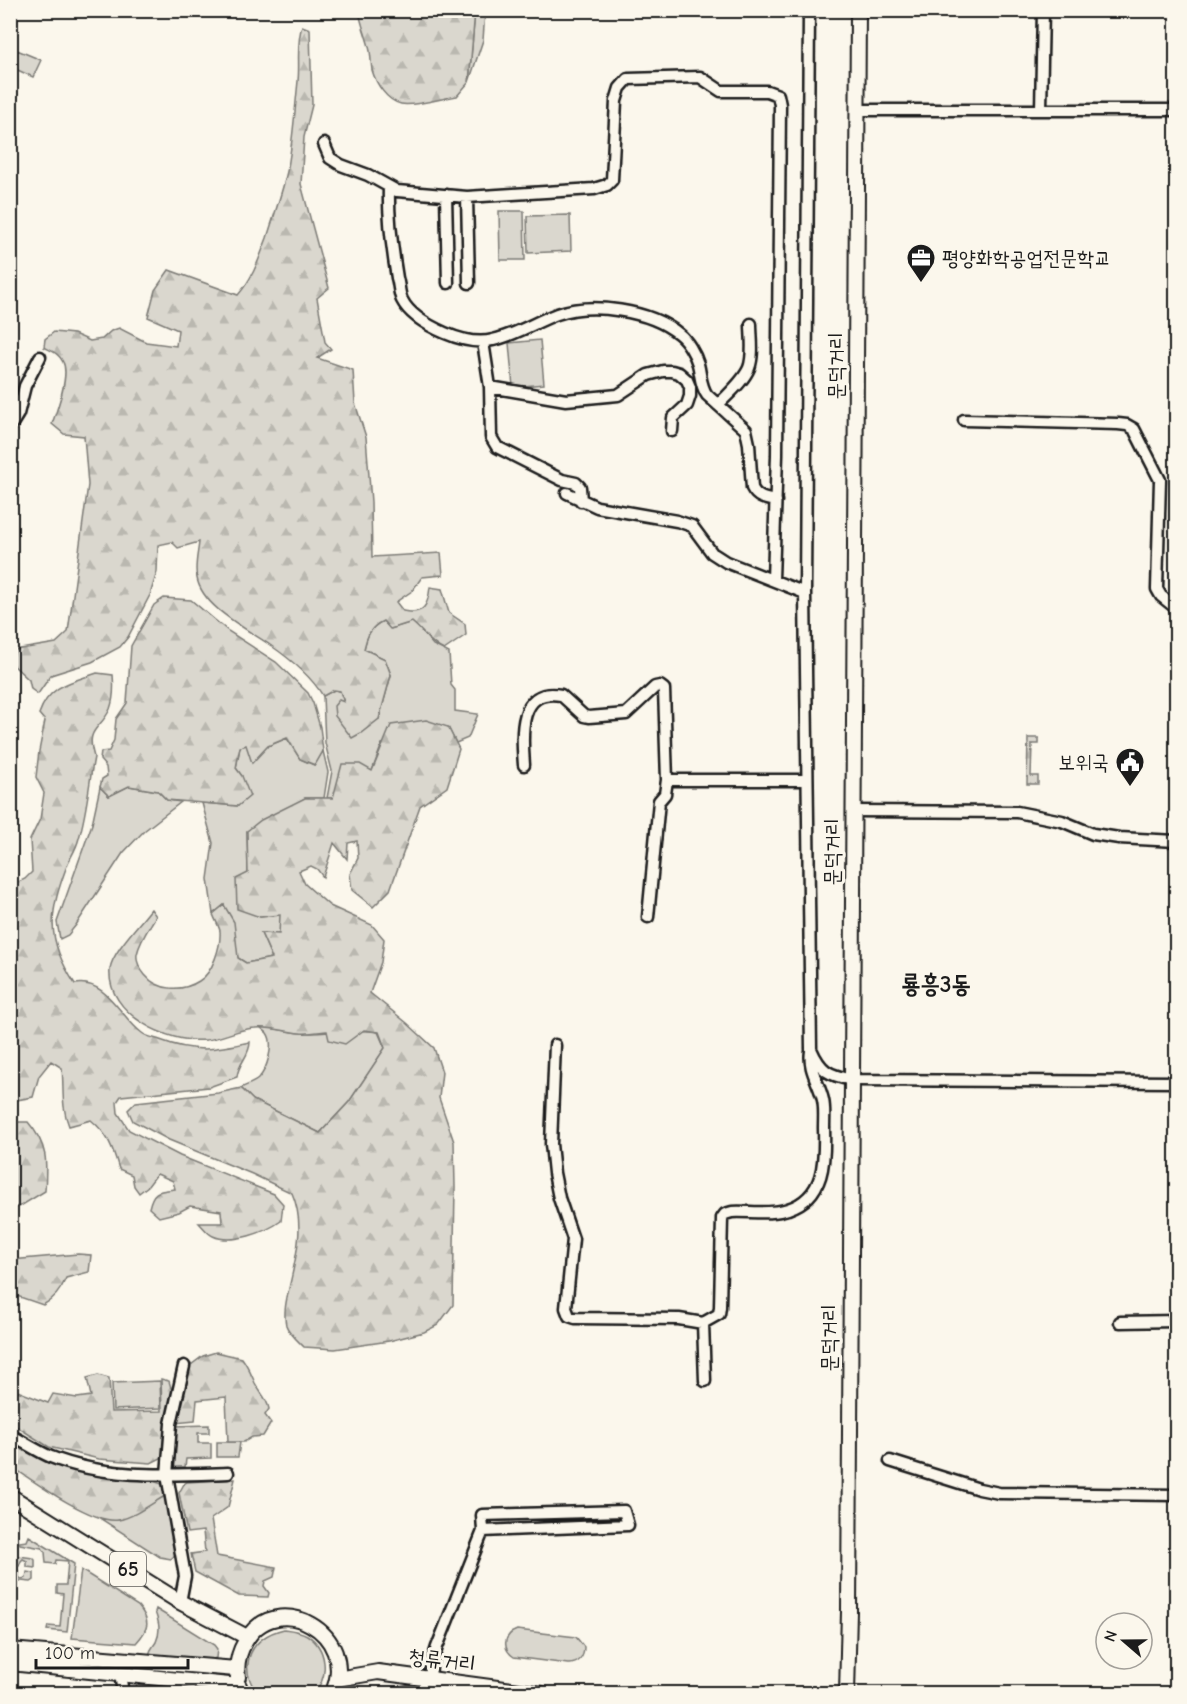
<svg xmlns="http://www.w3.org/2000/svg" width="1187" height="1704" font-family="'Comic Neue','Poor Story',sans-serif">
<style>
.green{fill:#dad7ce;stroke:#7b7a75;stroke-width:1.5}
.forest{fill:url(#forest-firs);stroke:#7b7a75;stroke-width:1.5}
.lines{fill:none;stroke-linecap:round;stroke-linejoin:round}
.minor-casing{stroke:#1c1c1c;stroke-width:15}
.major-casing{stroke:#1c1c1c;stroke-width:18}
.minor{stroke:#fbf7ec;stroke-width:10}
.major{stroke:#fbf7ec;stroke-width:14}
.labels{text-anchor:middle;stroke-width:6;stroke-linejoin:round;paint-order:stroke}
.shield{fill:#fbf7ec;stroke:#5f5e5a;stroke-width:1.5}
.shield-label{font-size:20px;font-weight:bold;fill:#1c1c1c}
.poi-label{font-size:21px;fill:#1c1c1c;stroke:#fbf7ec;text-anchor:start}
.street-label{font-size:21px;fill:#1c1c1c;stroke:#fbf7ec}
.quarter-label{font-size:24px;font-weight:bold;fill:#1c1c1c;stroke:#fbf7ec}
</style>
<defs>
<pattern id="forest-firs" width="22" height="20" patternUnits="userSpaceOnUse" patternTransform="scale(1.5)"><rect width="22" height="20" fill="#dad7ce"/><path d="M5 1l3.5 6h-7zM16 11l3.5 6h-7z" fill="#bab8b0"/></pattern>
</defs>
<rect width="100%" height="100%" fill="#fbf7ec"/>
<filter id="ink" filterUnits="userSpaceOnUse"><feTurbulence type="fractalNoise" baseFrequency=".0167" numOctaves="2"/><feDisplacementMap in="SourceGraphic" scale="12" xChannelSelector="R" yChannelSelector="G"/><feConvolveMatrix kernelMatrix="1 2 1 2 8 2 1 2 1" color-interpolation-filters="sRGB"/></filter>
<g filter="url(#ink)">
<path class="green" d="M475,11H485V12L483,40L469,82Z
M17,50L41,60L33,77L11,67Z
M499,211H524L525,260H500Z
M570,215L571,251L528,253L527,216Z
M540,340L544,384L513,387L509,343Z
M383,621L391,629L412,622L420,629L433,645L449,653L451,685L455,690V711L478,714L468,738L456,743L448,727L382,744L372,771L333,798H327L332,771L325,743L323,696L334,690L340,691L344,702L379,719L391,675L385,659L364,649C367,636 370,627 383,621Z
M287,738L300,759L314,765L323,751L328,772L324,798H305L247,831L248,873L260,917L281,915L280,934L261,933L272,958L246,963L238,958L224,905L213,914L208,879L213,843L202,803L238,806L242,776L236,768L240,747L246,745L268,746Z
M129,786L158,791L167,800L181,802L144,831L123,853L76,925L68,935L60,939L57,922L92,824L100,787L109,796Z
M260,1027C275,1027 288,1033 302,1033C328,1034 353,1028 378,1032L385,1048L349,1102L320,1133L253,1100L241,1088C246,1085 254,1083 258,1079C267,1070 275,1044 267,1033C266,1032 262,1029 260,1027Z
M160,1381L161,1408L113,1410L112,1383Z
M209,1425V1433H198V1443H211V1458L186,1459L185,1467H171L174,1426Z
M217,1442H240L238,1457H217Z
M168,1494L177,1553L171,1559L160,1557L101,1519L118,1520Z
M29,1536L74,1564L67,1632L47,1630L48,1626L60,1627L63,1594L57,1593V1585H66L68,1561L56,1560L55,1564L46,1563L45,1552L42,1548L20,1544L19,1542L27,1541Z
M11,1555L33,1558L35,1560V1568L27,1567V1561L23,1559L21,1561L19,1566H15Z
M81,1570L138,1606C151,1621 149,1629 136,1643L72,1638Z
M15,1571H19V1577L21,1579L26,1578L27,1572L34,1573V1580L31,1582L11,1580V1576Z
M156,1609L214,1645L217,1649L216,1658L208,1661L149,1655C150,1649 153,1647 156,1642C161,1631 159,1622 155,1612Z
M284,1629C292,1630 300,1631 307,1635C327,1648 330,1676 314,1693H257C237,1665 251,1637 284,1629Z
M517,1630L576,1637L584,1647C584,1657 579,1664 568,1664L514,1657C502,1649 503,1635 517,1630Z"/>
<path class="forest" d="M359,11H475L469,82L457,96C442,98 414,107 401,104C387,101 376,84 372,70C371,64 371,57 370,51C367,37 361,25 359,11Z
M302,26L310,29L312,105L304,137L301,184L329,288L317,298L325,342L331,349L317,358L353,370L355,403L366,437L371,502L372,557L441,553L443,575L422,577L412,591L396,602L403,611C424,615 428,606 430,587L442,589L449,613L465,624L466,635L444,650C430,644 424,632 412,622L390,629L383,621C370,627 367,636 364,649L385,659L391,675L379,719L361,733L352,738L335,716L334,706L339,700L344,702L340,691L334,690L323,696C311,676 289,658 270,645C247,629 202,607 197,578C194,567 198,553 199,542L178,548L172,542L158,545L157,572L150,595L128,637L120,647L92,662L51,675L38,694L31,689L29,680L11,663L15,650L56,643L68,632L88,485L84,436L64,434L52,424C57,410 70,375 63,362C59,353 51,351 44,347L45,339L54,332L74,334L90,341L102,339L111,331L119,328L146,342L176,346L178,330L148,317L155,290L169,270L238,295C253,278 259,259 267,238C274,215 283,191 288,167C293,139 295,110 298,81C300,63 296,43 302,26Z
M164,598L191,600L228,631L276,662L308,693L313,703L320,727L323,751L315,765L300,759L287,738L268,746L252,763L246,745L240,747L236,768L242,776L250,796L238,806L167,800L158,791L129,786L109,796L100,787L102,779L107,776L106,767L100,760L101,752L109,751L114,740L116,719L127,703L131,646L154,605Z
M97,673L113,675C114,686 114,698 110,709C100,731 85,727 94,757C89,783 87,812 79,838C77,847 72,855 68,863C49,913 45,938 75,984C106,978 121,1018 142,1033C147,1037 154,1038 160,1040C195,1053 214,1050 250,1042C250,1056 238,1063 237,1077L209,1087L121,1096L117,1102L118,1113L129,1130L180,1156L274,1194L283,1204L281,1221C266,1232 232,1245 213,1236C208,1234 203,1227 199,1223H222L221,1211L190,1206L179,1212L159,1217L149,1208C153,1190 158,1191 175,1189L173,1181L157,1174L148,1186L139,1193L134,1186L132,1175L119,1169C113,1148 108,1134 91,1120L69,1126C61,1107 64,1089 62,1068L51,1061L39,1076L33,1097L11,1101V889L12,885L25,879L32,872L30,840L40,819L44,793L36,777L39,751L45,721L39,714C49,685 71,682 97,673Z
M426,720L448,727L459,749L447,787L420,806L390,890L373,907L352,890L350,874L358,858L357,841L348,843L347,859L334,843L323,877L317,869L311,866L299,871L305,884L330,906L372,925L384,939L381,962L370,993L407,1023L434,1048L442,1072L439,1098L454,1142L455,1187L453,1305L438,1325L424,1332L389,1341L335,1349L304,1347C298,1341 288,1332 286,1325C283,1312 287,1297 290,1284C297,1253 305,1223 292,1193L252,1174L169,1140L133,1121L128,1110L136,1102L218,1093L241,1088L253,1100L320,1133L349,1102L385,1048L379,1032L364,1030L345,1044L329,1040L327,1031C318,1032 308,1034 300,1033C284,1032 271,1026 255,1028C238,1029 223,1038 206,1040C168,1044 106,1014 110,969C112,952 140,924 151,909L156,916C149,928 140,940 137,954C136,961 140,969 145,975C158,991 182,992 199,981C213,973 221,946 220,931C219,926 215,920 213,914L224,905L234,922L238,958L246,963L272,958L261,933L279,934L280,915L260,917L237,909L236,879L248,873L247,831L261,820L305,798H333L342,764H360L372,771L391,725Z
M1028,738H1039V744H1032L1031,776H1038V784H1027Z
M10,1114L16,1122H28C48,1145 47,1162 45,1191L19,1207L11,1206Z
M78,1254L91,1255L89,1272L66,1278C61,1290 55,1299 43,1305L11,1294V1260Z
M216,1352L242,1358C248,1366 251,1374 255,1383C260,1393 267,1398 269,1409L265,1415L271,1423L263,1436L252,1437L244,1442H228L226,1397L197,1400L195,1421L175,1423L187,1368L203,1356Z
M98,1375L109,1378L111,1412L162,1411L161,1379L169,1381L173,1394L166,1446L161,1458L151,1463L99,1459L49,1447L11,1423L10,1388L48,1403L53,1394L77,1398L91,1396L87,1378Z
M10,1442C33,1454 58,1468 84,1472C110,1477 137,1475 162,1484L168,1494C154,1502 133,1518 118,1520C93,1524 33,1481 11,1466Z
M235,1479L228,1507L211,1519L217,1556L276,1567L274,1577L265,1581L264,1586L269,1593L268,1597L239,1596L195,1572L191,1554L205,1552L203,1531L187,1533L179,1493L184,1484L187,1482Z"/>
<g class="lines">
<g class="minor-casing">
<path id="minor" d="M809,10L805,593L811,1049C821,1072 829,1075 852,1080L1176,1082
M1041,109L1043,10
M857,110H1176
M324,144L330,158L341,165L368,175L397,191L467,197L594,189L607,185L612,180L616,101L620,88L628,79L700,77L721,91H767L778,95L780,105L777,455L773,580
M389,187C388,217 392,248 397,278C399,284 399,294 402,300C410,316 429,326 445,333C459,339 478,344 493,340C516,335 535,322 557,314C592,302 650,310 679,334C687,340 695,354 698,364C701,375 700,385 707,395L746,430L749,444L752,488C757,498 765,499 776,501
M446,195L448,283
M467,197L469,283
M483,342L490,387L491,437L497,447L562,480L576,483L580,487L581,501
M490,387L566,400L618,395L648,375L663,371H672L679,373L687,380L690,387V396L687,405L673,418L672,431
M718,405C728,394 743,382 749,368C754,355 751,337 751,324
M964,420L1118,424L1127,425L1134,429L1160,480L1157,589L1161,596L1176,608
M10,427L18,414L25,386L40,357
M567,493L597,507L677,521L692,526L712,553L726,562L805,593
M524,765C522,737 517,687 561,695L584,716L589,717L626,714L655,687L660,686L664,689L667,780L665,794L659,801L648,917
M667,780H807
M853,811L1017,812L1062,821L1093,834L1119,838L1176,841
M555,1045L551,1144L554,1173L559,1198L573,1239L566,1308L569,1316L575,1318L679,1319L703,1323
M1120,1322L1176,1321
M705,1381L703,1323L719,1314L720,1307L722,1218L725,1214L732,1212C749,1211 771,1215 788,1209C825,1197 825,1161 824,1128C824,1119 825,1109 823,1100C819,1082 808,1070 811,1051
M10,1435C24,1442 37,1451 51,1457C106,1479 170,1475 228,1473
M890,1461L979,1489L999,1493L1176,1495
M180,1602L185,1576L167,1475L171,1424L184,1366
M120,1673L123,1694
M430,1680L431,1666L437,1647L483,1531L482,1515L624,1511L628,1525L483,1531"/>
</g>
<g class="major-casing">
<path id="major" d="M10,1496L180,1602L247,1637
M10,1650L236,1669
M10,1663L239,1686
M238,1677C236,1665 238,1654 245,1642C275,1587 361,1633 332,1694
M337,1679L378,1672L542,1694
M847,1694L849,1611L858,10"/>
</g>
<use href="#minor" class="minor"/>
<use href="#major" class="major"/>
</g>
</g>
<defs>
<g id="office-pin" transform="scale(1.5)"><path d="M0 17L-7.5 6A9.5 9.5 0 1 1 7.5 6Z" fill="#1c1c1c" stroke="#fbf7ec"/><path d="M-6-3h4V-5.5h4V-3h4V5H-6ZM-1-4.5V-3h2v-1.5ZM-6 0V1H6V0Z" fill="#fff"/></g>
<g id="civic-pin" transform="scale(1.5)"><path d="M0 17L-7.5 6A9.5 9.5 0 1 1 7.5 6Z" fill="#1c1c1c" stroke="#fbf7ec"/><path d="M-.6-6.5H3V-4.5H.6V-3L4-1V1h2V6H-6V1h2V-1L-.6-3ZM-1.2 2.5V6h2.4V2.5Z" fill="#fff"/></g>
</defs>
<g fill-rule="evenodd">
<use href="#office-pin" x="921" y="258"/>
<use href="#civic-pin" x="1130" y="762"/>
</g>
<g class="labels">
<rect class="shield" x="110" y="1552" width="36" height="34" rx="4.5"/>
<g class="shield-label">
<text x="128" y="1576">65</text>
</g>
<g class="poi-label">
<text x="942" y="265">평양화학공업전문학교</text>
<text x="1109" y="769" text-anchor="end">보위국</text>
</g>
<g class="street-label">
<text transform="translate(836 366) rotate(-90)" y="7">문덕거리</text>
<text transform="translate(832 852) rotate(-90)" y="7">문덕거리</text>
<text transform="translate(829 1338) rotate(-90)" y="7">문덕거리</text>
<text transform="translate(442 1660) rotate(7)" y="7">청류거리</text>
</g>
<g class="quarter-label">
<text x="936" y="992">룡흥3동</text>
</g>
</g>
<rect width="1187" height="1704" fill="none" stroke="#fbf7ec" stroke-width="36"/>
<rect x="18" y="18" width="1151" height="1668" fill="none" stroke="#1c1c1c" stroke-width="2" filter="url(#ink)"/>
<g transform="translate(1124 1641) rotate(290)"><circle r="28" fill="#fbf7ec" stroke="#a29f99" stroke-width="1.5"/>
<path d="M0-4.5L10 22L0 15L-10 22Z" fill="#1c1c1c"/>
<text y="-9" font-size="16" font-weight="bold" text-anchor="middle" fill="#1c1c1c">N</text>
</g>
<path d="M36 1659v9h152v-9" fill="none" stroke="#1c1c1c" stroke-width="3"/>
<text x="45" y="1659" font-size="18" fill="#1c1c1c" stroke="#fbf7ec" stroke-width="4.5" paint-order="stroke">100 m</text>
</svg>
